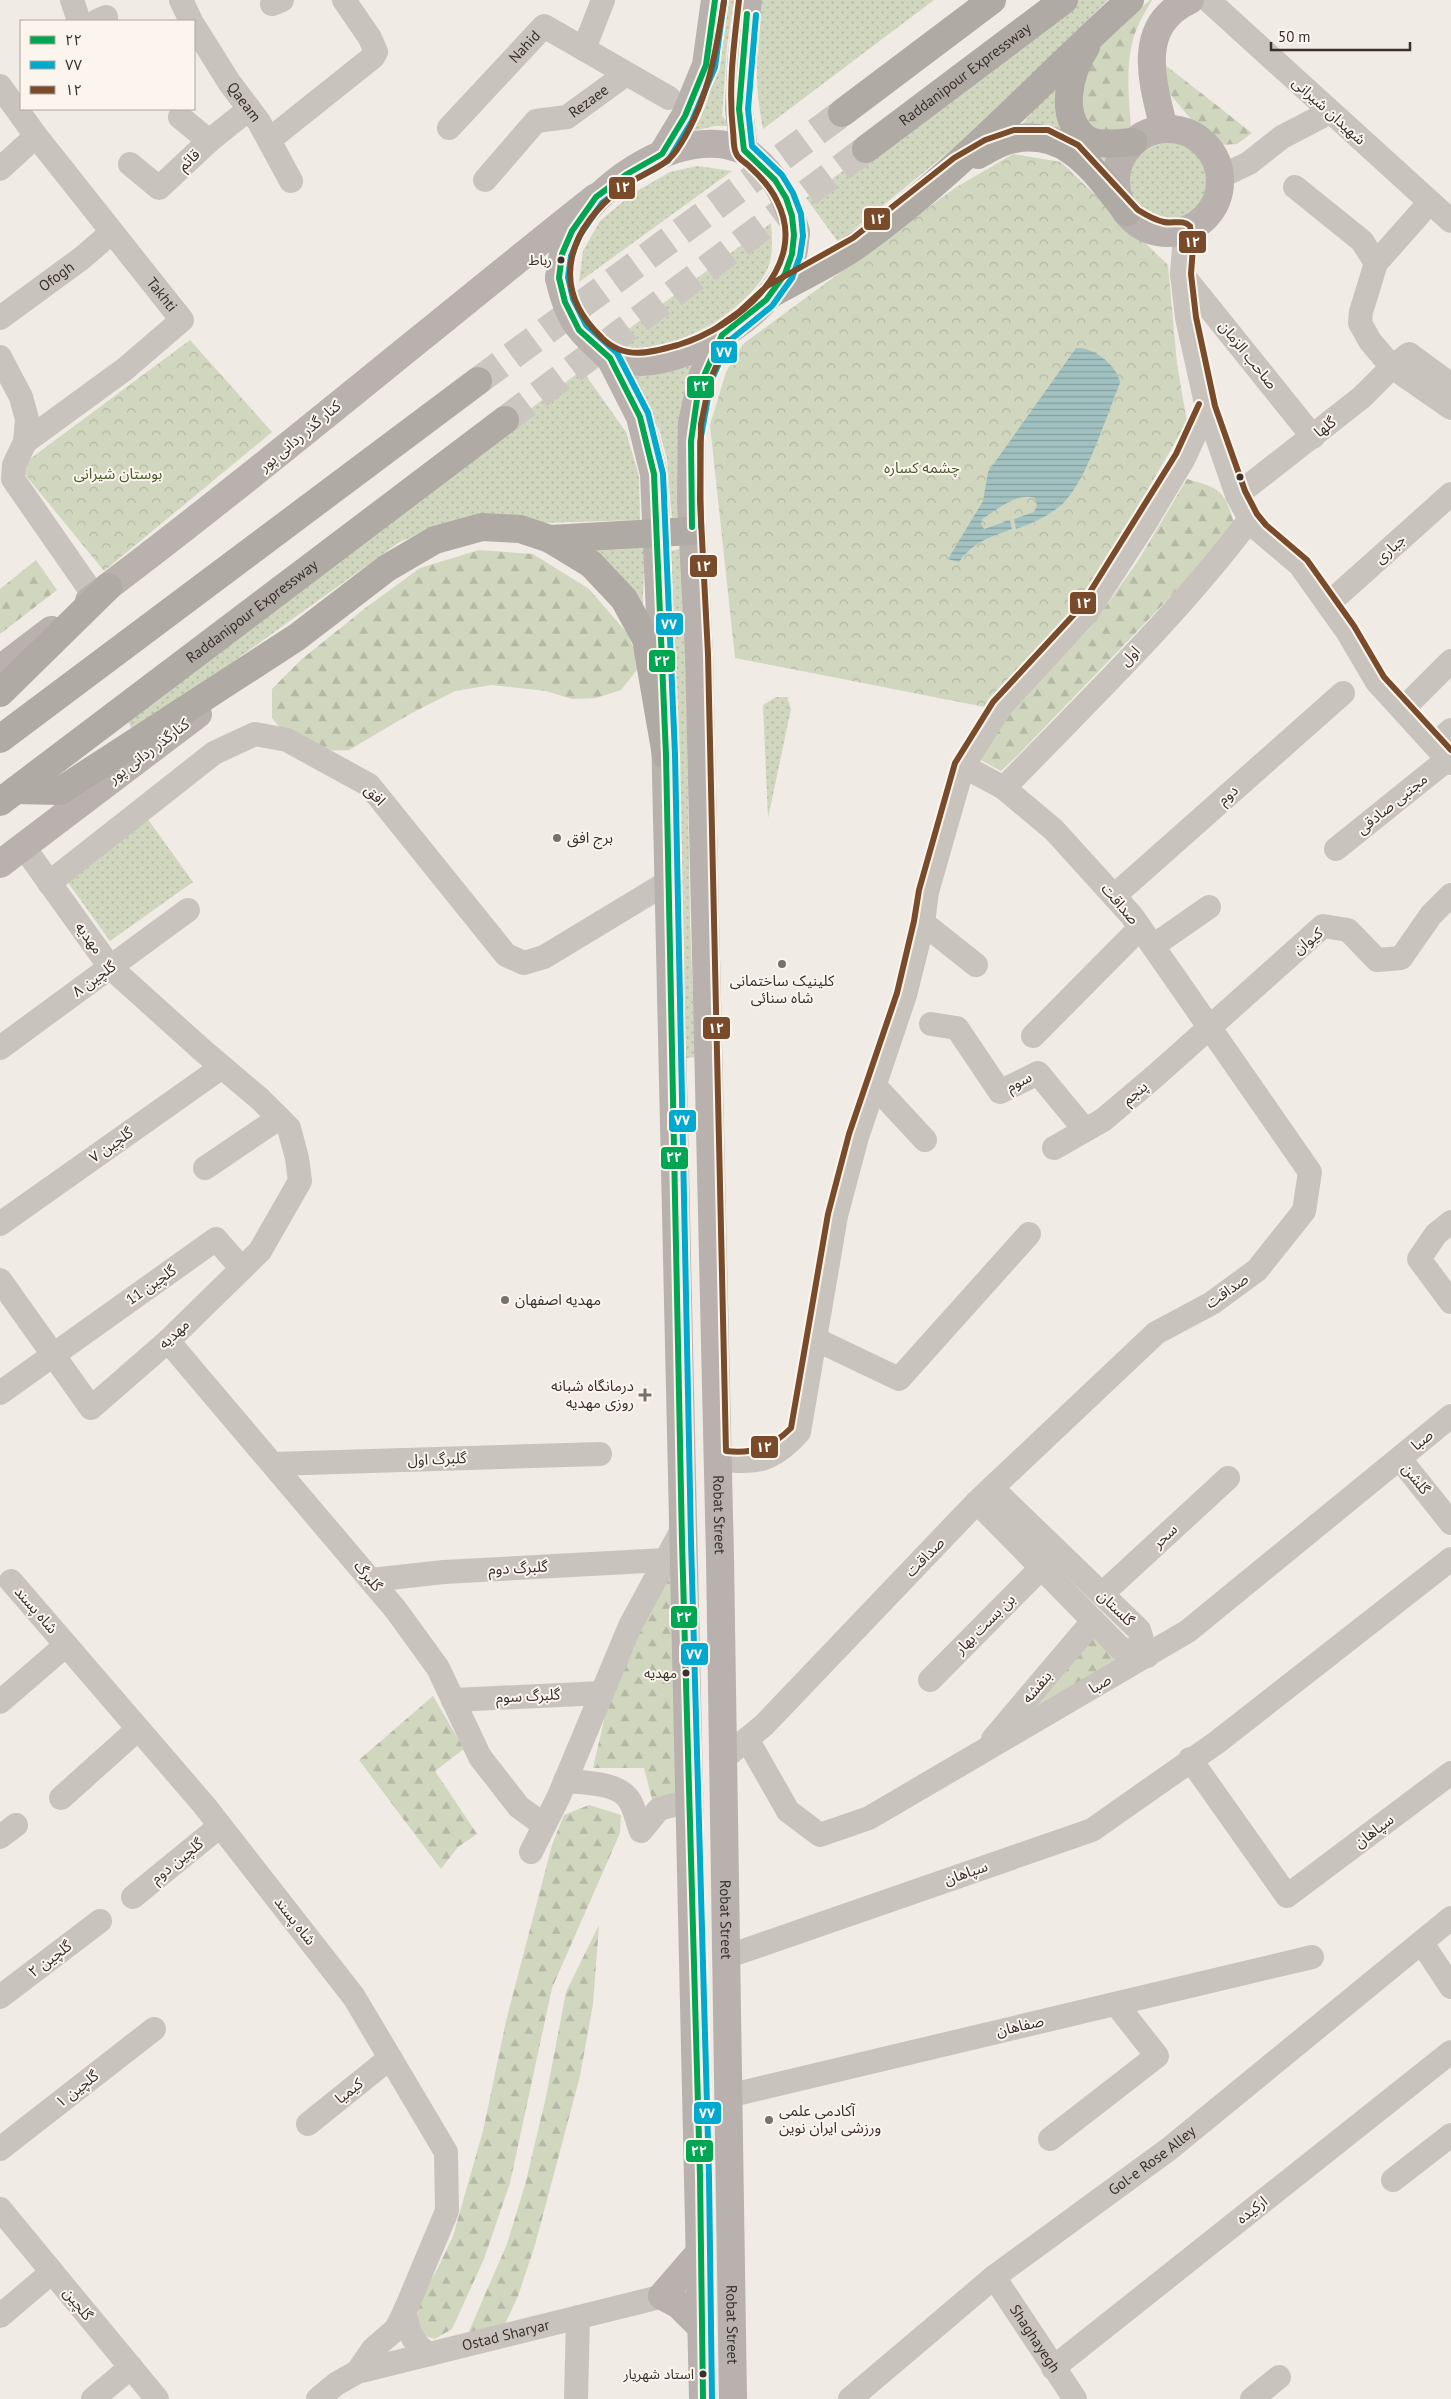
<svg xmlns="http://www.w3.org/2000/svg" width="1451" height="2399" font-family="'PT Sans','Noto Sans Arabic',sans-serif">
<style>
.grass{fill:url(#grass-dots)}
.forest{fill:url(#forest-firs)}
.park{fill:url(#park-crowns)}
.water{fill:url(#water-rules)}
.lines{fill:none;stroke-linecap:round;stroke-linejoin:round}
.highway-tunnel{stroke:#ccc6c0;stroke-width:28;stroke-dasharray:28 14;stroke-linecap:butt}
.minor{stroke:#c9c3be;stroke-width:24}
.major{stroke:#b8b1ad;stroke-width:28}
.highway{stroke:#afaaa4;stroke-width:28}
.major-bridge{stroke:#b8b1ad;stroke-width:28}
.bus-1-casing{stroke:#fbf5ee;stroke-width:10}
.bus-2-casing{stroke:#fbf5ee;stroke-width:10}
.bus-3-casing{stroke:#fbf5ee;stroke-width:10}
.bus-1{stroke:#00a651;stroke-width:6}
.bus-2{stroke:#00a9ce;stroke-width:6}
.bus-3{stroke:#7a4b2a;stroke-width:6}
.bus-dot{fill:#3b302b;stroke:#fbf5ee;stroke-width:2}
.poi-dot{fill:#7a716c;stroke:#fbf5ee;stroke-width:2}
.labels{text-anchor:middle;stroke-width:4;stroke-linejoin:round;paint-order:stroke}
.bus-label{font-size:14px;fill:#3b302b;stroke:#fbf5ee;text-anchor:end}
.street-label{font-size:15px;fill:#3b302b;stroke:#fbf5ee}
.park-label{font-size:15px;fill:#4a5a2e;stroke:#fbf5ee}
.poi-label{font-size:15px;fill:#3b302b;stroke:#fbf5ee;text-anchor:start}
.line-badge{stroke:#fbf5ee;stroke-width:2}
.badge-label{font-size:14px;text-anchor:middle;font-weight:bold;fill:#fff}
</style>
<defs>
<pattern id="grass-dots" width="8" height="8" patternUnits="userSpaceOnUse" patternTransform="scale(1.25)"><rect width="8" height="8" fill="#d1d6bf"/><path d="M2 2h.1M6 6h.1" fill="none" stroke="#b4b8a4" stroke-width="1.8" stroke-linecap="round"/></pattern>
<pattern id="forest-firs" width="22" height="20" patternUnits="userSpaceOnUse" patternTransform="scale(1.25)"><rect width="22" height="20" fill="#d1d6bf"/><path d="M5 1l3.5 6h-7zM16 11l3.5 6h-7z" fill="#b4b8a4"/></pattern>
<pattern id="park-crowns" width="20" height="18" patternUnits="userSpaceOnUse" patternTransform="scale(1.25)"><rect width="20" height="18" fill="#d1d6bf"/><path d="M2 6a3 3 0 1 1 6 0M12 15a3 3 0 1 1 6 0" fill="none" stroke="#b4b8a4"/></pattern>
<pattern id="water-rules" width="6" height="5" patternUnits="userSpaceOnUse" patternTransform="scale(1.25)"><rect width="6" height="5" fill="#a1c2c1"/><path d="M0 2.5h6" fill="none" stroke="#849e9d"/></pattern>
</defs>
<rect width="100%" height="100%" fill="#f0ebe5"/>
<path class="grass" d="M723,0H734L727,46L722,116L732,126H715L693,131C718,92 717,44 723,0Z
M761,0H934L763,129C754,86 756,43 761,0Z
M1076,0H1108L977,129L838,242L806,198Z
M1071,65L1120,149L1114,167L1113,190L1020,127Z
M1129 183a40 40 0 1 1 80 0a40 40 0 1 1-80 0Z
M697,166L732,171L579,282L583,251L600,221L632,194L670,172Z
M771,223C772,238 774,257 766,272C747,308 687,344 647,348C635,350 624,346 614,340Z
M694,359L685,389L679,426L683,517L672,518L667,459L659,429L623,367C652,381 668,373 694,359Z
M582,370L626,432L639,476L640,520L436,526L398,543L198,687L132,730L125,715Z
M571,547H645L642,616Z
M684,548L690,919L695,1057L686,1058L671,551Z
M776,697H787L791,709L768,818L763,705Z
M142,811L193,882L110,941L59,870Z"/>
<path class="forest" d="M1150,0H1152C1147,9 1141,18 1137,28C1124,59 1129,97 1131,129L1124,137L1081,125L1084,71L1098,47Z
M1155,57L1252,133L1237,144L1220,145L1205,136L1169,93Z
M1187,479C1220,488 1224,490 1234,523L1197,569L1017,756L1001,771L981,760L992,736L1027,693L1091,627L1138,561Z
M479,550L533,554L589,589L628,634L640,666L621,690L596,698L572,699L546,691L491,685L455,691L410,714L349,750L317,751L291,741L272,718V689L302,659L368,606L420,568Z
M36,560L57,590L0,634V589Z
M671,1573L677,1793L653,1803L644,1768H593L607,1707L638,1632Z
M1094,1633L1119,1659L1002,1730Z
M433,1696L464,1749L435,1771L477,1834L458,1847L441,1869L359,1760Z
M589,1805L621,1815L620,1833L552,1988L510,2183L484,2259L452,2329L435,2339L418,2334V2300L437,2270L453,2236L483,2131L506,2021L552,1845L564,1815Z
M599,1925L593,2004L580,2076L535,2245L518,2296L504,2326L467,2336L507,2244L525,2185L546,2097L566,1992Z"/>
<path class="park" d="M1013,154L1061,162L1168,265L1177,364L1187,422L1083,601L985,707L735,658L710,425L726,372L743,344L955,188Z
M190,340L272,432L104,571L19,467Z"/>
<path class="water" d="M1076,348C1094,347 1118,366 1120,383C1107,414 1088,476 1066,500C1055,513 1033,523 1016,529L1014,519L1034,512L1037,506L1035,498C1017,492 998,509 982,519L981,524L984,529L1010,520L1012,529C990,537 973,542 959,562L948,559L983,501L988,472Z"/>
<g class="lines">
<path class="highway-tunnel" d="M478,381L842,113
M505,420L866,149"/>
<g class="minor">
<path d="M72,0L79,21"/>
<path d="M181,0L191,21"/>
<path d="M1208,0L1451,221"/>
<path d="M272,4L282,0"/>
<path d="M97,21L106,17"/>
<path id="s1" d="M194,26L229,82L259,122L291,181"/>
<path d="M584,49L603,0"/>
<path id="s2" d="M0,86L36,136L182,320L125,369L25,442"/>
<path d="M180,117L209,141"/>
<path id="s3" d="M449,128L544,26L669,98"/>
<path d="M269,140L373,57L376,52L370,38L344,0"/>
<path d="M130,164L159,188L209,141L249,109"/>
<path d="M0,169L36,136"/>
<path d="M1220,177L1249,163L1282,137L1330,112"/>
<path id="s4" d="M485,180L536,121L567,117L626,74"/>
<path d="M1295,187L1362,241L1376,263"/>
<path d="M1430,202L1376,263L1361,312L1360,323L1370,341L1392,367L1451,408"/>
<path d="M1183,231L1184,248L1182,274L1187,318L1207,408L1237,495L1250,519L1260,531L1300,565L1347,631L1377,682L1451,763"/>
<path d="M1182,274L1313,437"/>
<path id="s5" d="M0,318L82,258L112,232"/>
<path d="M0,357L21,397L27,419L25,442L14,465L13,479L95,597"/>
<path d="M1237,495L1362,397L1392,367L1409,354L1451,385"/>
<path d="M1328,604L1451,494"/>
<path d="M1403,709L1451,661"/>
<path d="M1435,744L1451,730"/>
<path d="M1004,788C1088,701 1177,616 1250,519"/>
<path d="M1336,849L1448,759"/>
<path d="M49,883L214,753L255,734L287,740L369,785L506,955L524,963L544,957L668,882"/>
<path d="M1114,896L1343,693"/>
<path d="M923,923L976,965"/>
<path d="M1153,946L1209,907"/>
<path d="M931,1024L957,1028L1000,1092L1038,1073L1085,1130"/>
<path d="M1033,1036L1140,928"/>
<path d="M0,1048L188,910"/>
<path d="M874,1085L925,1140"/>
<path d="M1054,1148L1103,1120L1154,1077L1323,926L1348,930L1377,960L1401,958L1431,915L1451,895"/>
<path d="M205,1168L279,1118"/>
<path d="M1451,1222L1436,1234L1419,1259L1451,1302"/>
<path d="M0,1224L222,1067"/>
<path d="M0,1280L91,1408L168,1341L260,1251L300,1181L297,1158L289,1128L260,1099L201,1049L110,967L23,846"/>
<path d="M815,1339L899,1379L1029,1234"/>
<path d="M168,1341L396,1610L438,1668L480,1757L519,1807L544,1825"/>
<path d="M0,1393L216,1239L242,1269"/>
<path d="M717,1459C756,1464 772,1462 799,1432L836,1216L857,1137L905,995L923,923L927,892L963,766L1000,707L1087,613L1144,525L1184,458L1207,408"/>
<path d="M1400,1459L1451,1523"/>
<path d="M273,1464L600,1454"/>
<path d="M992,1488L1139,1630L1147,1656"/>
<path d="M977,1502L1120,1648L1147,1656"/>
<path d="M371,1580L444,1572L665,1560"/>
<path d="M11,1581L204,1805L354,1997L446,2152L447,2211L405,2311"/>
<path d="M1102,1594L1228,1478"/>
<path d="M930,1680L1041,1568"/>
<path d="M453,1700L602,1693"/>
<path d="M0,1702L66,1645"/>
<path d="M747,1739L788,1811L820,1835L869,1818L1188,1631L1451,1416"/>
<path d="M993,1739L1093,1621"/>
<path d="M723,1759L764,1725L977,1502L1156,1333L1212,1303L1257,1270L1304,1211L1310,1172L1132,916L1054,830L1004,788L963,766"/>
<path d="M1190,1759L1287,1896L1451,1773"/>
<path d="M565,1781C585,1783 619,1782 630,1801C635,1810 637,1821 641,1831L659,1809L689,1801"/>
<path d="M61,1798L138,1729"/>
<path d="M0,1837L16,1825"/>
<path d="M531,1852L559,1796L630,1626L682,1530"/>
<path d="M133,1897L220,1826"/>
<path d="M1422,1943L1451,1987"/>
<path d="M726,1957L1092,1830L1216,1743L1451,1559"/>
<path d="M0,1997L100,1921"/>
<path d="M728,2096L1312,1957"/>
<path d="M308,2124L390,2058"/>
<path d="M1050,2139L1157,2056L1116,2004"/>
<path d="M0,2149L154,2029"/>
<path d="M1393,2180L1451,2135"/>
<path d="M0,2209L157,2399"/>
<path id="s6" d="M994,2277L1075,2399"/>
<path d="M0,2316L52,2272"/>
<path d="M1053,2368L1451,2052"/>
<path d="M357,2372L373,2349L396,2329L405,2311C407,2330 413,2345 429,2354"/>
<path d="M93,2399L131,2367"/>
<path id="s7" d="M318,2399L336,2384L357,2372L680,2292"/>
<path d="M576,2399L578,2317"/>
<path id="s8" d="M850,2399L994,2277L1169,2149L1451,1918"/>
<path d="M1252,2399L1279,2377"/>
</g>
<g class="major">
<path d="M1164,129C1153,83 1134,26 1190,0"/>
<circle cx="1168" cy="181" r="52"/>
<path d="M662,154L685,116L706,65L715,0"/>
<path d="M559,278C561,261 564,245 572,230C599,185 663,140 718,144C726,144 735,148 744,150L739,109L741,63L748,0"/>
<path id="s9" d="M720,336L702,377L692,423L691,500L699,654L720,1558L733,2399"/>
<path d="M610,358L640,417L654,474L663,685"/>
<path d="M610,358C620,359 631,362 641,362C696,360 778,310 793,254C795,247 795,239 796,232"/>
<path d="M89,601C262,471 427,331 596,197"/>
<path d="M0,669L51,630"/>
<path d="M665,730L703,2399"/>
<path d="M0,864L198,714"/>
<path d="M701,2251L662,2296L679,2305L702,2328"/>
</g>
<g class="highway">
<path d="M1086,47C1070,71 1058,115 1084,137C1095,147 1119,143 1133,142"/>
<path d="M842,113L992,0"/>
<path id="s10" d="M866,149L1064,0"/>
<path d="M978,155C988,150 999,142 1010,140C1068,126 1095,173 1127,212"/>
<path d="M771,294C800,277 833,263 860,243C959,172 1040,81 1130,0"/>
<path d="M550,539L692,531"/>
<path d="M0,693L108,587"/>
<path d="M0,739L478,381"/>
<path d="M16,790L60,791L297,637L387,568L435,540L482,527L520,529L550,539L591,564L624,599L646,639L666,755"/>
<path id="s11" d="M0,802L505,420"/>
</g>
<path class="major-bridge" d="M744,150C774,172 787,196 796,232
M559,278C569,321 578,329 610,358"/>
<g class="bus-1-casing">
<path id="bus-1" d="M692,527L691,441L697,399L703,378L722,335L766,300L785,274L792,254L794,235L792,216L786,198L775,180L744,150L739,109L747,14
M703,2399L700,2176L682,1541L666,755L654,474L640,417L610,358L579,330L565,302L559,278L562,254L572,231L596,197L627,174L662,154L685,116L706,65L715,0"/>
</g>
<g class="bus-2-casing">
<path id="bus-2" d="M701,527L700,442L711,381L729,341L772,306L792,278L800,256L803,236L801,214L793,193L782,175L752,146L748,109L756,15
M712,2399L709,2176L691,1541L675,755L663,474L648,413L617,353L586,325L573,299L568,277L571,256L580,235L602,203L632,181L668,161L692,121L715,67L724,1"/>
</g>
<g class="bus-3-casing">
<path id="bus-3" d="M724,1C716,54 707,106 676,151C663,169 641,174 624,186C569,228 547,286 602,338C624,360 650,353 678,345C736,327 811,268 777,201C771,188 760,176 749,166C745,162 738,159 736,153C733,147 734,138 733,131C728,87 734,43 739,0
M715,329L739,312L767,286L853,238L954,158L985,140L1014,130H1048L1078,145L1138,210C1146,215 1154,220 1164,222C1173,224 1183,219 1190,226L1193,247L1191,274L1196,317L1215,406L1245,491L1257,514L1266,525L1307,560L1354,626L1384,677L1451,750
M728,340L710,380L701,424L700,500L708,654L726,1451C753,1454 771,1448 791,1428L828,1214L849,1134L897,993L914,921L919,890L955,763L993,702L1080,608L1176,454L1199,404"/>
</g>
<use href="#bus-1" class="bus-1"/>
<use href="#bus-2" class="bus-2"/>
<use href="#bus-3" class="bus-3"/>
</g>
<g class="bus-dot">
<circle cx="561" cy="260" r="4.5"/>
<circle cx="1240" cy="477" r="4.5"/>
<circle cx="686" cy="1673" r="4.5"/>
<circle cx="703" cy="2374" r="4.5"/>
</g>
<g class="poi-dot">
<circle cx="557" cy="838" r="5"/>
<circle cx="782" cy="964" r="5"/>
<circle cx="505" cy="1300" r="5"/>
<path d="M642.5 1387.5h5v5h5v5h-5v5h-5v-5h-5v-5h5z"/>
<circle cx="769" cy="2120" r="5"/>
</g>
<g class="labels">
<g class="bus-label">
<text x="552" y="265">رباط</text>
<text x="677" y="1678">مهدیه</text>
<text x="694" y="2379">استاد شهریار</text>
</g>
<g class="street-label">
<text dy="5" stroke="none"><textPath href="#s3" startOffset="111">Nahid</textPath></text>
<text dy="5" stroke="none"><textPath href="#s10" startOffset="124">Raddanipour Expressway</textPath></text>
<text dy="5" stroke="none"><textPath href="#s4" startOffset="136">Rezaee</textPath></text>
<text dy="5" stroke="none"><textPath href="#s1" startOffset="91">Qaeam</textPath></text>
<text transform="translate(1329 111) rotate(42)" y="5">شهیدان شیرانی</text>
<text transform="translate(189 160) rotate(-43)" y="5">قائم</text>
<text dy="5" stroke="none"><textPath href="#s5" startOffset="70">Ofogh</textPath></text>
<text dy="5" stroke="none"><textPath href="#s2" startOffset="264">Takhti</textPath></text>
<text transform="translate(1248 355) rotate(51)" y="5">صاحب الزمان</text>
<text transform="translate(1325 427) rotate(-39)" y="5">گلها</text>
<text transform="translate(300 436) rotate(-40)" y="5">کنار گذر ردانی پور</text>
<text transform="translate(1390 549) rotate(-42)" y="5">جباری</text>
<text dy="5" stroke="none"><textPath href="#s11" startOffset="316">Raddanipour Expressway</textPath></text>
<text transform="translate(1130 656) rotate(-46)" y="5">اول</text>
<text transform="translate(149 751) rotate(-37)" y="5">کنارگذر ردانی پور</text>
<text transform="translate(375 795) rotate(47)" y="5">افق</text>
<text transform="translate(1228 795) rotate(-41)" y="5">دوم</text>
<text transform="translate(1392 804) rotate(-39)" y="5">مجتبی صادقی</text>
<text transform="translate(1120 904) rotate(49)" y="5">صداقت</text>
<text transform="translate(89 938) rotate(54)" y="5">مهدیه</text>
<text transform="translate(1308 941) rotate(-38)" y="5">کیوان</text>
<text transform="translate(94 979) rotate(-36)" y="5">گلچین ۸</text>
<text transform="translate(1019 1082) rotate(-27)" y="5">سوم</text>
<text transform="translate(1135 1093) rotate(-40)" y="5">پنجم</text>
<text transform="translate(111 1145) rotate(-35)" y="5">گلچین ۷</text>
<text transform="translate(151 1285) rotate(-35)" y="5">گلچین 11</text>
<text transform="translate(1227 1291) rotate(-35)" y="5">صداقت</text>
<text transform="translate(174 1334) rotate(-43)" y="5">مهدیه</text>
<text transform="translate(1422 1440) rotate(-40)" y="5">صبا</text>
<text transform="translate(437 1459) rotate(-2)" y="5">گلبرگ اول</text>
<text transform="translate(1416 1479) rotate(51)" y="5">گلشن</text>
<text dy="5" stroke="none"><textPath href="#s9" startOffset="1184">Robat Street</textPath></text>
<text transform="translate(1165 1536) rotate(-43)" y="5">سحر</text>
<text transform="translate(925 1557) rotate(-46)" y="5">صداقت</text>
<text transform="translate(518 1568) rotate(-3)" y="5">گلبرگ دوم</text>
<text transform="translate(368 1576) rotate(50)" y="5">گلبرگ</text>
<text transform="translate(1116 1608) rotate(44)" y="5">گلستان</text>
<text transform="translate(36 1610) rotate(49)" y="5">شاه پسند</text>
<text transform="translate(985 1624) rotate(-45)" y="5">بن بست بهار</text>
<text transform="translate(1100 1684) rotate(-31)" y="5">صبا</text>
<text transform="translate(1037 1687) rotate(-50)" y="5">بنفشه</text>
<text transform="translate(528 1696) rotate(-3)" y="5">گلبرگ سوم</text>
<text transform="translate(1374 1831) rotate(-37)" y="5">سپاهان</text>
<text transform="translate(177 1861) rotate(-39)" y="5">گلچین دوم</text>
<text transform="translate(966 1873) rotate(-19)" y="5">سپاهان</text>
<text dy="5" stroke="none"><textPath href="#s9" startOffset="1589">Robat Street</textPath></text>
<text transform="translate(295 1921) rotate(52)" y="5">شاه پسند</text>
<text transform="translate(50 1959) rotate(-37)" y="5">گلچین ۲</text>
<text transform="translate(1020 2026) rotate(-13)" y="5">صفاهان</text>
<text transform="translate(77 2089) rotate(-38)" y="5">گلچین ۱</text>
<text transform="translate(349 2091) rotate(-39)" y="5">کیمیا</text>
<text dy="5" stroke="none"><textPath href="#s8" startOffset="385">Gol-e Rose Alley</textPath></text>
<text transform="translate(1252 2210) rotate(-38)" y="5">ارکیده</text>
<text transform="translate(78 2304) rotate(51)" y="5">گلچین</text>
<text dy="5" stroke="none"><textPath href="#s9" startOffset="1994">Robat Street</textPath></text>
<text dy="5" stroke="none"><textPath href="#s7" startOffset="201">Ostad Sharyar</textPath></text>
<text dy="5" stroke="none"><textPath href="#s6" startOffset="74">Shaghayegh</textPath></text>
</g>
<g class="park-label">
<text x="922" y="473">چشمه کساره</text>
<text x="118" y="479">بوستان شیرانی</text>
</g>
<g class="poi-label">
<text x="567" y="843">برج افق</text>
<text x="782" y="986" text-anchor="middle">کلینیک ساختمانی<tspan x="782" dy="17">شاه سنائی</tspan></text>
<text x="515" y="1305">مهدیه اصفهان</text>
<text x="634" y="1391" text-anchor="end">درمانگاه شبانه<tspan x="634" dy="17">روزی مهدیه</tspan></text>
<text x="779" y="2116">آکادمی علمی<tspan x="779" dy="17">ورزشی ایران نوین</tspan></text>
</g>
</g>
<g class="line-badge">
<rect x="608" y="176" width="28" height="24" rx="5" fill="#7a4b2a"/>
<rect x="863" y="207" width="28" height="24" rx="5" fill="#7a4b2a"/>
<rect x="1178" y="230" width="29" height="24" rx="5" fill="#7a4b2a"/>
<rect x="710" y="340" width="28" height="24" rx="5" fill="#00a9ce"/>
<rect x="686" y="375" width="29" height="24" rx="5" fill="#00a651"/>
<rect x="689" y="554" width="29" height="24" rx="5" fill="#7a4b2a"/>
<rect x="1069" y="591" width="28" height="24" rx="5" fill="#7a4b2a"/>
<rect x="655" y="612" width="29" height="24" rx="5" fill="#00a9ce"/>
<rect x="648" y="649" width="28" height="24" rx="5" fill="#00a651"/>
<rect x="702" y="1016" width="29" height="24" rx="5" fill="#7a4b2a"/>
<rect x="668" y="1109" width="29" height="24" rx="5" fill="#00a9ce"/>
<rect x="660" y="1146" width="29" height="24" rx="5" fill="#00a651"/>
<rect x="750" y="1435" width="29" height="24" rx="5" fill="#7a4b2a"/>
<rect x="670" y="1605" width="28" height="24" rx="5" fill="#00a651"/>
<rect x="680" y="1642" width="29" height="24" rx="5" fill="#00a9ce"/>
<rect x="693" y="2101" width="29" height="24" rx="5" fill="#00a9ce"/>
<rect x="685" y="2139" width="29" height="24" rx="5" fill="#00a651"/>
</g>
<g class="badge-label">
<text x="622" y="192">۱۲</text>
<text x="877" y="224">۱۲</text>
<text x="1192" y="247">۱۲</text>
<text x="724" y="357">۷۷</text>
<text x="701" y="391">۲۲</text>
<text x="703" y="571">۱۲</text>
<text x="1083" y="608">۱۲</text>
<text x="669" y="629">۷۷</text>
<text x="662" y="666">۲۲</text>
<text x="716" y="1033">۱۲</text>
<text x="682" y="1125">۷۷</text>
<text x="674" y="1162">۲۲</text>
<text x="764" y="1452">۱۲</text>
<text x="684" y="1622">۲۲</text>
<text x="694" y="1659">۷۷</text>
<text x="707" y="2118">۷۷</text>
<text x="699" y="2156">۲۲</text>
</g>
<rect x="20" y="20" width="175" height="90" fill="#fbf5ee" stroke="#aea6a0"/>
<rect x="30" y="36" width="25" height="8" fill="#00a651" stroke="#aea6a0"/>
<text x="65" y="45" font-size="15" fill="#3b302b">۲۲</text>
<rect x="30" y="61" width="25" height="8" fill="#00a9ce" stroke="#aea6a0"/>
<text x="65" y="70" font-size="15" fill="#3b302b">۷۷</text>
<rect x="30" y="86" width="25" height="8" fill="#7a4b2a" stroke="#aea6a0"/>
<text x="65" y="95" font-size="15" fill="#3b302b">۱۲</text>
<path d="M1271 42v8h139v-8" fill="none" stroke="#3b302b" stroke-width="2.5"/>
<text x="1278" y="42" font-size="15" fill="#3b302b" stroke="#fbf5ee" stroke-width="4" paint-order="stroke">50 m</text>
</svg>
